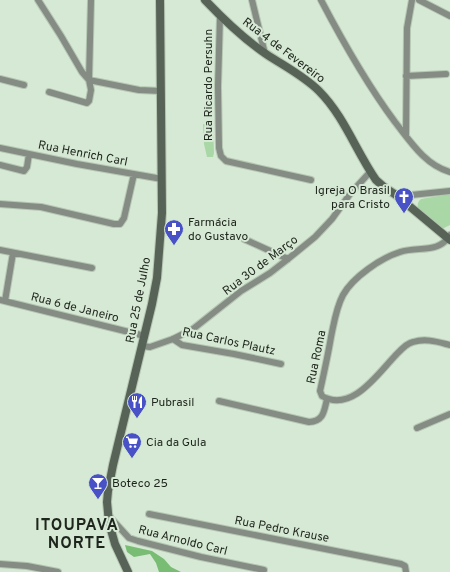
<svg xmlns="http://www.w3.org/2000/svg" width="450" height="572" font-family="Overpass,sans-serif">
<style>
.green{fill:#a9d7a5}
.forest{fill:#79bc74}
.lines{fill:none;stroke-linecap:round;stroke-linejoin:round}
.street-casing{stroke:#b5c6b3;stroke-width:8}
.secondary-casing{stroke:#b5c6b3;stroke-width:10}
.street{stroke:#848c84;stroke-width:6}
.secondary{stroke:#586357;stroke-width:8}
.labels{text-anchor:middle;stroke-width:4;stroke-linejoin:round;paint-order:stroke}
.street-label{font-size:12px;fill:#1e251d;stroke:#d6e9d4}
.poi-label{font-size:12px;fill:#1e251d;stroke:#d6e9d4;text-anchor:start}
.district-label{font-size:16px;font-weight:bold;letter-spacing:1px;fill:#1e251d;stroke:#d6e9d4}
</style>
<rect width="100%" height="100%" fill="#d6e9d4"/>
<path class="green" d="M203,124L213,125L214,153L213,157H207L204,144Z
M450,194V225L442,229L419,211C417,206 417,202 421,199Z"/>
<path class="forest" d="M125,545L152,551L164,559L171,567L181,572H159L156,563L150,554L134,557L127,552Z"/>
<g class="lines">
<g class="street-casing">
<path id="street" d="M38,0L61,36L82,72L89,80L139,90L161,91
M252,0L265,54
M321,0C343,42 366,83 395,122C410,141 425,165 450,172
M419,0L450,16
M220,16L218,86L219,148L221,156L226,161L311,180
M406,76L446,74
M0,79L24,85
M49,92L87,103L89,101L91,90L89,80L91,0
M406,136L407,28L412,0
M0,148L77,164L162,179
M0,165L24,171L27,167L29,154
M396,195H411L450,191
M0,204L41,207L114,224H120L124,218L134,174
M450,235C439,254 418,246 400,252C381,258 353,277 343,295C336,308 334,323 331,337C328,355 324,373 320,391L322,396C351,413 377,375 394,357C399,352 406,343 413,342C426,338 438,342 450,345
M244,239L288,259
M0,250L92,268
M0,300L145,336
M5,301L13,253
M173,339L182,345L234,354L281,364
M142,346L150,347L173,339L193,329L241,291L270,273L288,259L315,237L332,219L350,194L370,172
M219,401L309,422C324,421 324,411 327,399
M417,428L450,414
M149,514L401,564L405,566L406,572
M108,515L129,538L138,541L201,557L264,570
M0,564L27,566L58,572"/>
</g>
<g class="secondary-casing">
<path id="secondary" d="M205,0C224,20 244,39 266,54C284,66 304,76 319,91C344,116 356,151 376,180L384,187L396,195L450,240
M128,572L115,544L109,523L107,502L108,491L113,465L152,304L157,278L162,213L160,0"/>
</g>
<use href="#street" class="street"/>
<use href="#secondary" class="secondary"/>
</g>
<defs>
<g id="church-pin" transform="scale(1)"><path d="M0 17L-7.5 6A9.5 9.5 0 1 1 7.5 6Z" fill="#4851c6" stroke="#d6e9d4"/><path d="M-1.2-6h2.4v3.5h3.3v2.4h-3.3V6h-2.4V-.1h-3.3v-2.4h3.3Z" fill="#fff"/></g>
<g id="pharmacy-pin" transform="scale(1)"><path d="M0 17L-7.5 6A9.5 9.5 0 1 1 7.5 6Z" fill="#4851c6" stroke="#d6e9d4"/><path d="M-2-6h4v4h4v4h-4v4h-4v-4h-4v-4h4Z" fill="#fff"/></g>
<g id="restaurant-pin" transform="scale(1)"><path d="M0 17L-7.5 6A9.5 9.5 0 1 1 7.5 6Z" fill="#4851c6" stroke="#d6e9d4"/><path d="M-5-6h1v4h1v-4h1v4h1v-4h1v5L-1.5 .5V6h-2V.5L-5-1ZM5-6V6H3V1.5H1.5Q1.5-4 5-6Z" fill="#fff"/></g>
<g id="supermarket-pin" transform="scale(1)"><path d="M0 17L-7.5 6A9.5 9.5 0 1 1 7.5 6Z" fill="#4851c6" stroke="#d6e9d4"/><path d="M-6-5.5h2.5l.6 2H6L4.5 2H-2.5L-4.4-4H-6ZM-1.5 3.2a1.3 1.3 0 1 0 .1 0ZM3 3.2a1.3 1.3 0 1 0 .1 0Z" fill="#fff"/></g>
<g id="bar-pin" transform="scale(1)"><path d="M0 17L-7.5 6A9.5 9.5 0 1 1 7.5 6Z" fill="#4851c6" stroke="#d6e9d4"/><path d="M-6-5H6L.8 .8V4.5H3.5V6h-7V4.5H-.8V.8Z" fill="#fff"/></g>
</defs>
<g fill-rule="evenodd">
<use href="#church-pin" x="404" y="197"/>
<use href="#pharmacy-pin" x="174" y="229"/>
<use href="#restaurant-pin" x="137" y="402"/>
<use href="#supermarket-pin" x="132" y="442"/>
<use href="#bar-pin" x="98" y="483"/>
</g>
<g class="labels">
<g class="street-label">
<text transform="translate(284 50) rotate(37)" y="4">Rua 4 de Fevereiro</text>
<text transform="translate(208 85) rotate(-90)" y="4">Rua Ricardo Persuhn</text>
<text transform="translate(83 153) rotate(11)" y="4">Rua Henrich Carl</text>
<text transform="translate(260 265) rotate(-37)" y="4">Rua 30 de Março</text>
<text transform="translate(138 300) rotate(-79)" y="4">Rua 25 de Julho</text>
<text transform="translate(75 307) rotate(14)" y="4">Rua 6 de Janeiro</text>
<text transform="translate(229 341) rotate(12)" y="4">Rua Carlos Plautz</text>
<text transform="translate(316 357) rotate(-78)" y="4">Rua Roma</text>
<text transform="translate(282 529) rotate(11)" y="4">Rua Pedro Krause</text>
<text transform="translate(183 540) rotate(14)" y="4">Rua Arnoldo Carl</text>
</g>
<g class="poi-label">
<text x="390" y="194" text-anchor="end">Igreja O Brasil<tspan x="390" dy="14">para Cristo</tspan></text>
<text x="188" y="226">Farmácia<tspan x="188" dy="14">do Gustavo</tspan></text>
<text x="151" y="406">Pubrasil</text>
<text x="146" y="446">Cia da Gula</text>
<text x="112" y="487">Boteco 25</text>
</g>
<g class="district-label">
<text x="77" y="530">ITOUPAVA<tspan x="77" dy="18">NORTE</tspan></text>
</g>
</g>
</svg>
